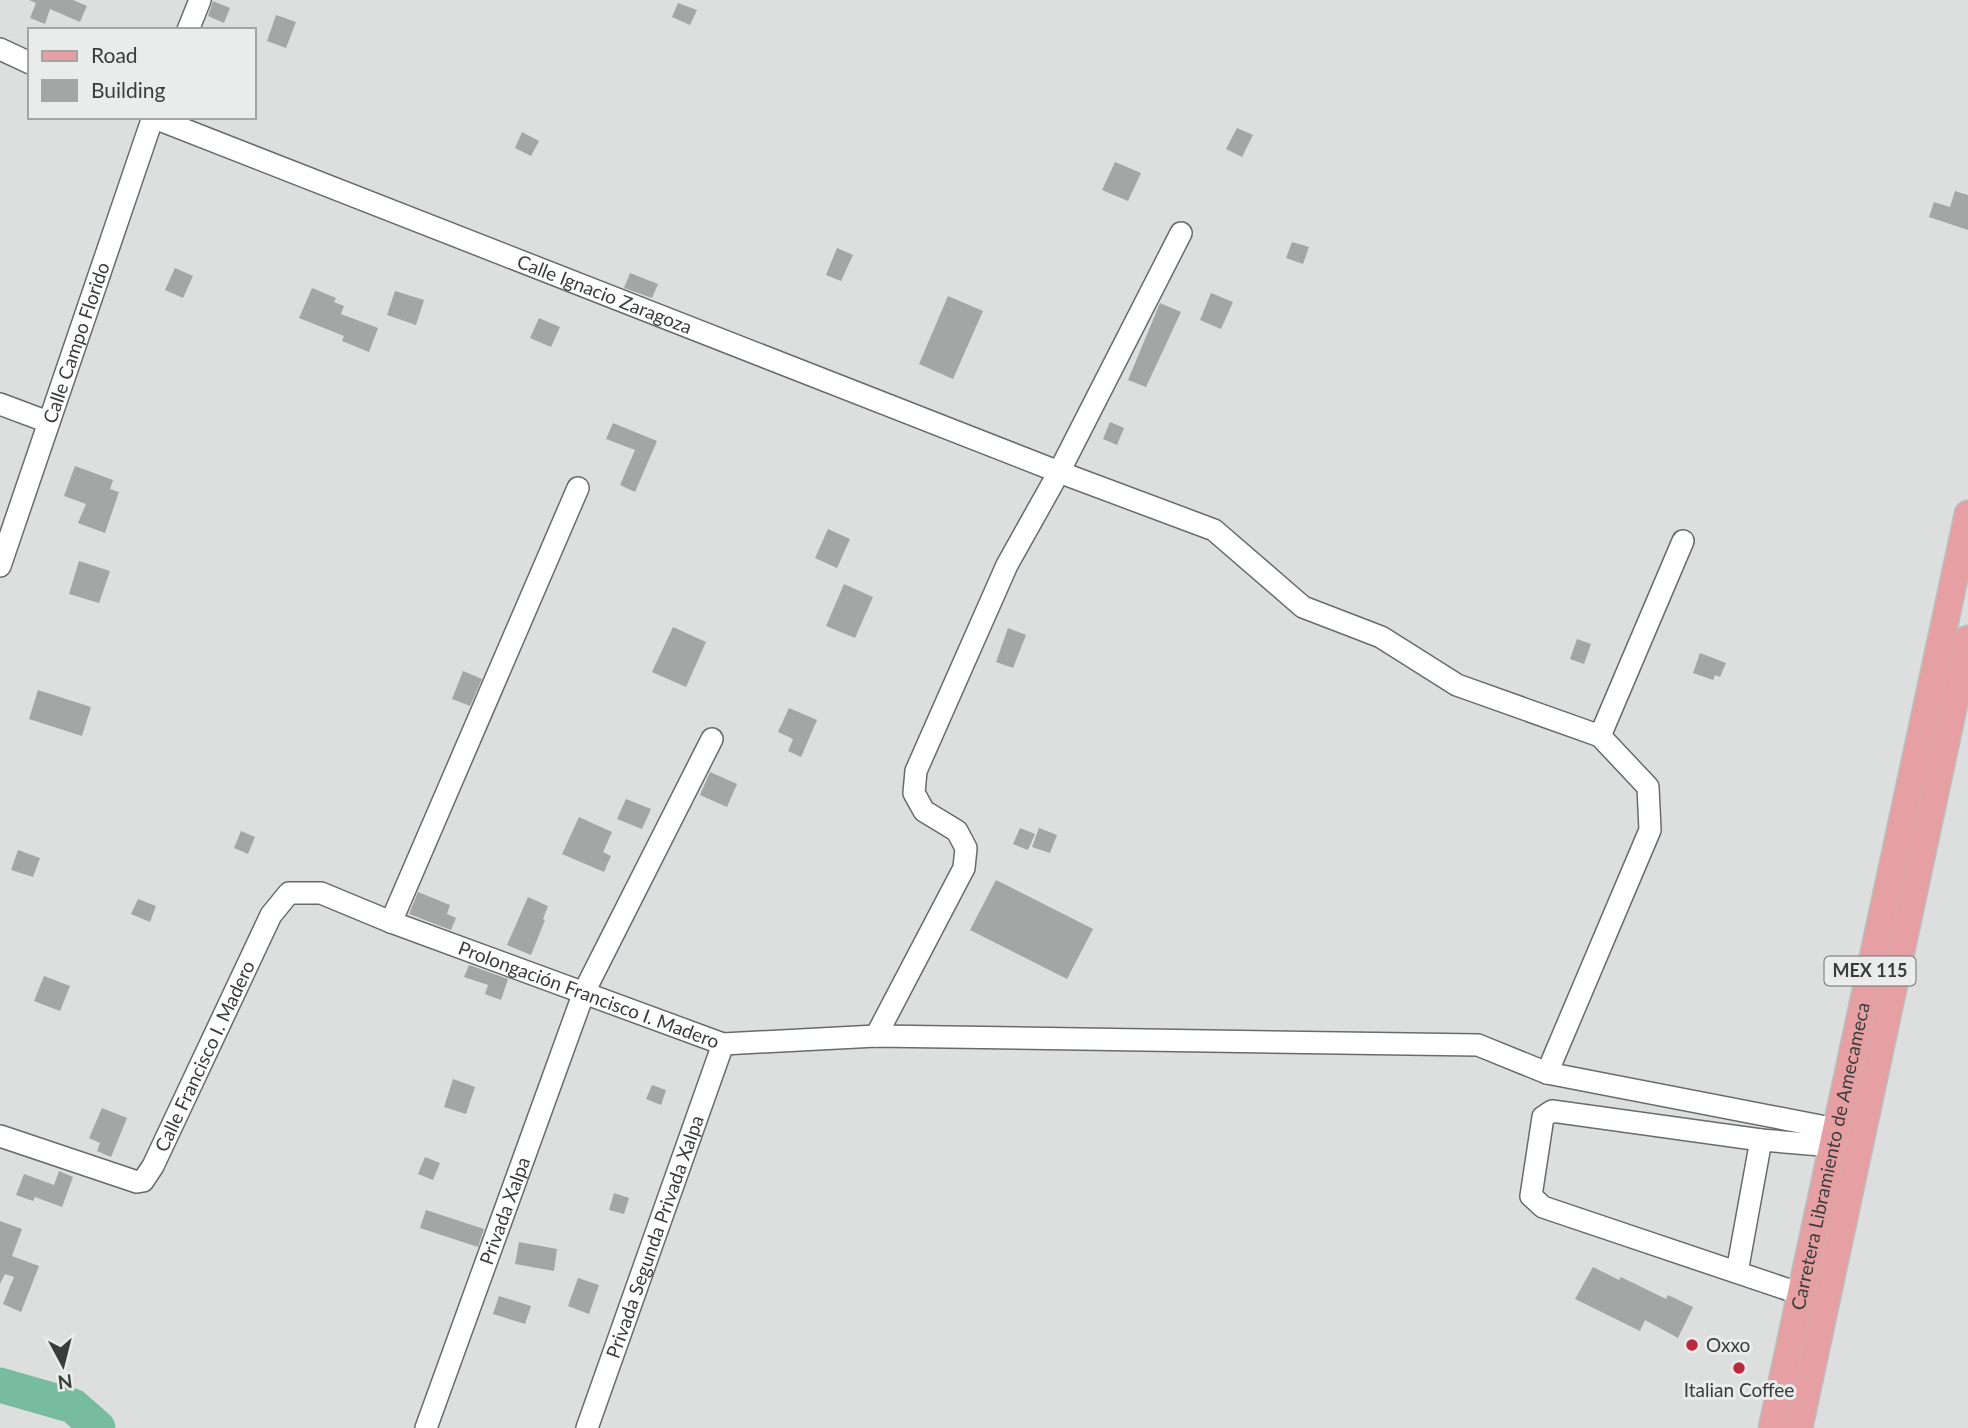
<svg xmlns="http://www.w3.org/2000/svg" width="1968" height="1428" font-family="Lato,sans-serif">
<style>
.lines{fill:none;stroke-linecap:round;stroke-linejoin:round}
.river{stroke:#77bc9e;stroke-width:35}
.building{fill:#a3a6a5}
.minor-casing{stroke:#696b6a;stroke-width:24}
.major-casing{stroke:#bcbdbd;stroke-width:29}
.minor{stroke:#fff;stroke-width:21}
.major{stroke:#e6a0a4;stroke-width:26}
.poi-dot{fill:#ba293d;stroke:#e9ecea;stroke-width:2.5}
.labels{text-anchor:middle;stroke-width:6;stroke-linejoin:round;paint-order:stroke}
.shield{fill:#e9ecea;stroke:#6f7270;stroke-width:2}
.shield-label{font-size:18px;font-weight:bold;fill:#3b3d3c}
.street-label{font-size:19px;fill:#3b3d3c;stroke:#e9ecea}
.poi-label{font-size:19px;fill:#3b3d3c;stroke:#e9ecea;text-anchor:start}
</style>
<rect width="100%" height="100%" fill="#dcdfdd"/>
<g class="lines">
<path class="river" d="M0,1385L73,1406L98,1428"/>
</g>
<path class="building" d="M29,0H73L87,6L80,22L50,9L45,24L30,18L36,3Z
M213,1L230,8L224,23L208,16Z
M678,3L697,10L690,25L672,17Z
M276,15L296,22L286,48L267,41Z
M1237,128L1253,135L1242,157L1226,149Z
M522,132L539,141L531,156L515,148Z
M1115,162L1141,173L1128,201L1102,190Z
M1955,191L1968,195V230L1929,217L1934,202L1950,207Z
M1292,242L1309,247L1303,264L1286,258Z
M837,248L853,255L841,281L826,275Z
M175,268L193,276L183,298L165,290Z
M630,273L658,284L652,298L624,288Z
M312,288L336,298L334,302L344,306L341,314L378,328L369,352L342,341L344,336L299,318Z
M395,291L424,300L416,325L387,315Z
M1211,293L1233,302L1221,329L1200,320Z
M948,296L983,311L953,379L919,364Z
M1160,303L1181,312L1146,387L1128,380Z
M539,318L560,327L551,347L530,338Z
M1110,422L1124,428L1117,445L1103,439Z
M613,423L657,441L635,492L620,485L635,450L606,439Z
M75,466L113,480L110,489L119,492L105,533L78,523L86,504L64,496Z
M828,529L850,539L837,568L815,558Z
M79,561L110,571L99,603L69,594Z
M844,584L873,597L855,638L826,626Z
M673,627L706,642L686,687L652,672Z
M1008,628L1026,635L1013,668L996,662Z
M1577,639L1591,644L1584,664L1570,659Z
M1700,653L1726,663L1720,677L1715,675L1713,680L1693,673Z
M463,671L482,679L470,706L452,699Z
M38,690L91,707L82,736L29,719Z
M789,708L817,720L801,757L788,751L793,739L778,732Z
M710,772L737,784L727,807L700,795Z
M626,799L651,809L642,829L617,819Z
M579,817L612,832L603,852L611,856L604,872L562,854Z
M1020,828L1035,834L1028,850L1013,844Z
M1039,828L1057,835L1050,853L1032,847Z
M241,831L255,837L248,854L234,848Z
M18,850L40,858L33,877L11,870Z
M996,880L1093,929L1067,979L970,930Z
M418,892L450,905L447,914L456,918L451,930L409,914Z
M528,897L548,906L543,919L545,920L531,955L507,945Z
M138,899L156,906L150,922L131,914Z
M469,965L508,979L501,1000L485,994L488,985L464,977Z
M44,976L70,986L60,1011L34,1001Z
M453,1079L475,1087L466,1114L444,1107Z
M652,1085L666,1090L661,1105L646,1099Z
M102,1108L127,1118L111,1157L97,1151L100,1143L89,1138Z
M425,1157L440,1163L433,1180L418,1174Z
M59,1171L73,1177L62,1207L35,1197L33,1201L16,1195L24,1174L54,1185Z
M614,1193L629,1198L624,1214L609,1210Z
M426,1210L484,1229L478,1247L420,1228Z
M0,1221L22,1229L12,1256L39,1266L21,1312L3,1304L14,1277L5,1274L0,1284Z
M519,1242L557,1249L554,1271L515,1264Z
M1593,1267L1619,1280L1621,1277L1666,1299L1668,1295L1693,1307L1678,1338L1645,1320L1640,1331L1575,1299Z
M578,1278L599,1285L589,1314L568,1306Z
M499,1296L531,1306L525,1324L493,1314Z"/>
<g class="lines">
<g class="minor-casing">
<g id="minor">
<path d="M188,30L200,0"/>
<path d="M0,49L30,63"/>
<path id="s1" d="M152,117L1059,472L1214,530L1303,607L1381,637L1457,685L1600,736L1648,787L1650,830L1547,1073"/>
<path d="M0,404L48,422"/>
<path id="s2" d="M0,566L153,117"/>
<path d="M1600,736L1683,541"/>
<path d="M391,922L578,488"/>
<path d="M876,1036L964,868L966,848L957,831L924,811L914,793L916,771L1007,565L1059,472L1181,233"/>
<path id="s3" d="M0,1136L137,1182L143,1181L153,1166L271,915L289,893H321L391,922L723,1044L876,1036L1478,1045L1547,1073L1836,1129"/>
<path d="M1737,1272L1761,1140"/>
<path d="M1801,1294L1543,1207L1531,1196L1543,1117L1552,1111L1761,1140L1833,1146"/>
<path id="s4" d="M426,1428L584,992L712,739"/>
<path id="s5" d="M587,1428L723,1044"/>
</g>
</g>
<g class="major-casing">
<g id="major">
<path id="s6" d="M1772,1428L1968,514"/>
<path d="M1799,1428L1968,639"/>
</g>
</g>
<use href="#minor" class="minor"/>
<use href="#major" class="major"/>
</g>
<g class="poi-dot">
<circle cx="1692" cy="1345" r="7"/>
<circle cx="1739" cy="1368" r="7"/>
</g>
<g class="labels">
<rect class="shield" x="1824.5" y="956.5" width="91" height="29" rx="5"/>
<g class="shield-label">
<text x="1870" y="977">MEX 115</text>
</g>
<g class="street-label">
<text dy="7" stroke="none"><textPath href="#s1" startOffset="486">Calle Ignacio Zaragoza</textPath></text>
<text dy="7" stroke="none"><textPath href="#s2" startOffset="236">Calle Campo Florido</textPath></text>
<text dy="7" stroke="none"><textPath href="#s3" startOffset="793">Prolongación Francisco I. Madero</textPath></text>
<text dy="7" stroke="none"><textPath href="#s3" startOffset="290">Calle Francisco I. Madero</textPath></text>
<text dy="7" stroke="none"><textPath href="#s6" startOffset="278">Carretera Libramiento de Amecameca</textPath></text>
<text dy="7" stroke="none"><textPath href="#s4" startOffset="231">Privada Xalpa</textPath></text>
<text dy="7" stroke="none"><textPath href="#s5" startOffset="203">Privada Segunda Privada Xalpa</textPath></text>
</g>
<g class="poi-label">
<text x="1706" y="1352">Oxxo</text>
<text x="1739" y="1397" text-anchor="middle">Italian Coffee</text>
</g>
</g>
<rect x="28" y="28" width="228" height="91" fill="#e9ecea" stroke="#a3a6a4" stroke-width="2"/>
<rect x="42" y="51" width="35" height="10" fill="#e6a0a4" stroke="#a3a6a4" stroke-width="2"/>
<text x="91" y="63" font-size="21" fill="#3b3d3c">Road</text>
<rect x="42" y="80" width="35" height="21" fill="#a3a6a5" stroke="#a3a6a4" stroke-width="2"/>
<text x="91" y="98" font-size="21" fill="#3b3d3c">Building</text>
<g transform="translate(63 1365) rotate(173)" stroke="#e9ecea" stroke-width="5" paint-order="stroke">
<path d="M0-5L12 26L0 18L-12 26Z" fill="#3b3d3c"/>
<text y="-10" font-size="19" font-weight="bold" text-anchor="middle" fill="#3b3d3c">N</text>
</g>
</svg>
